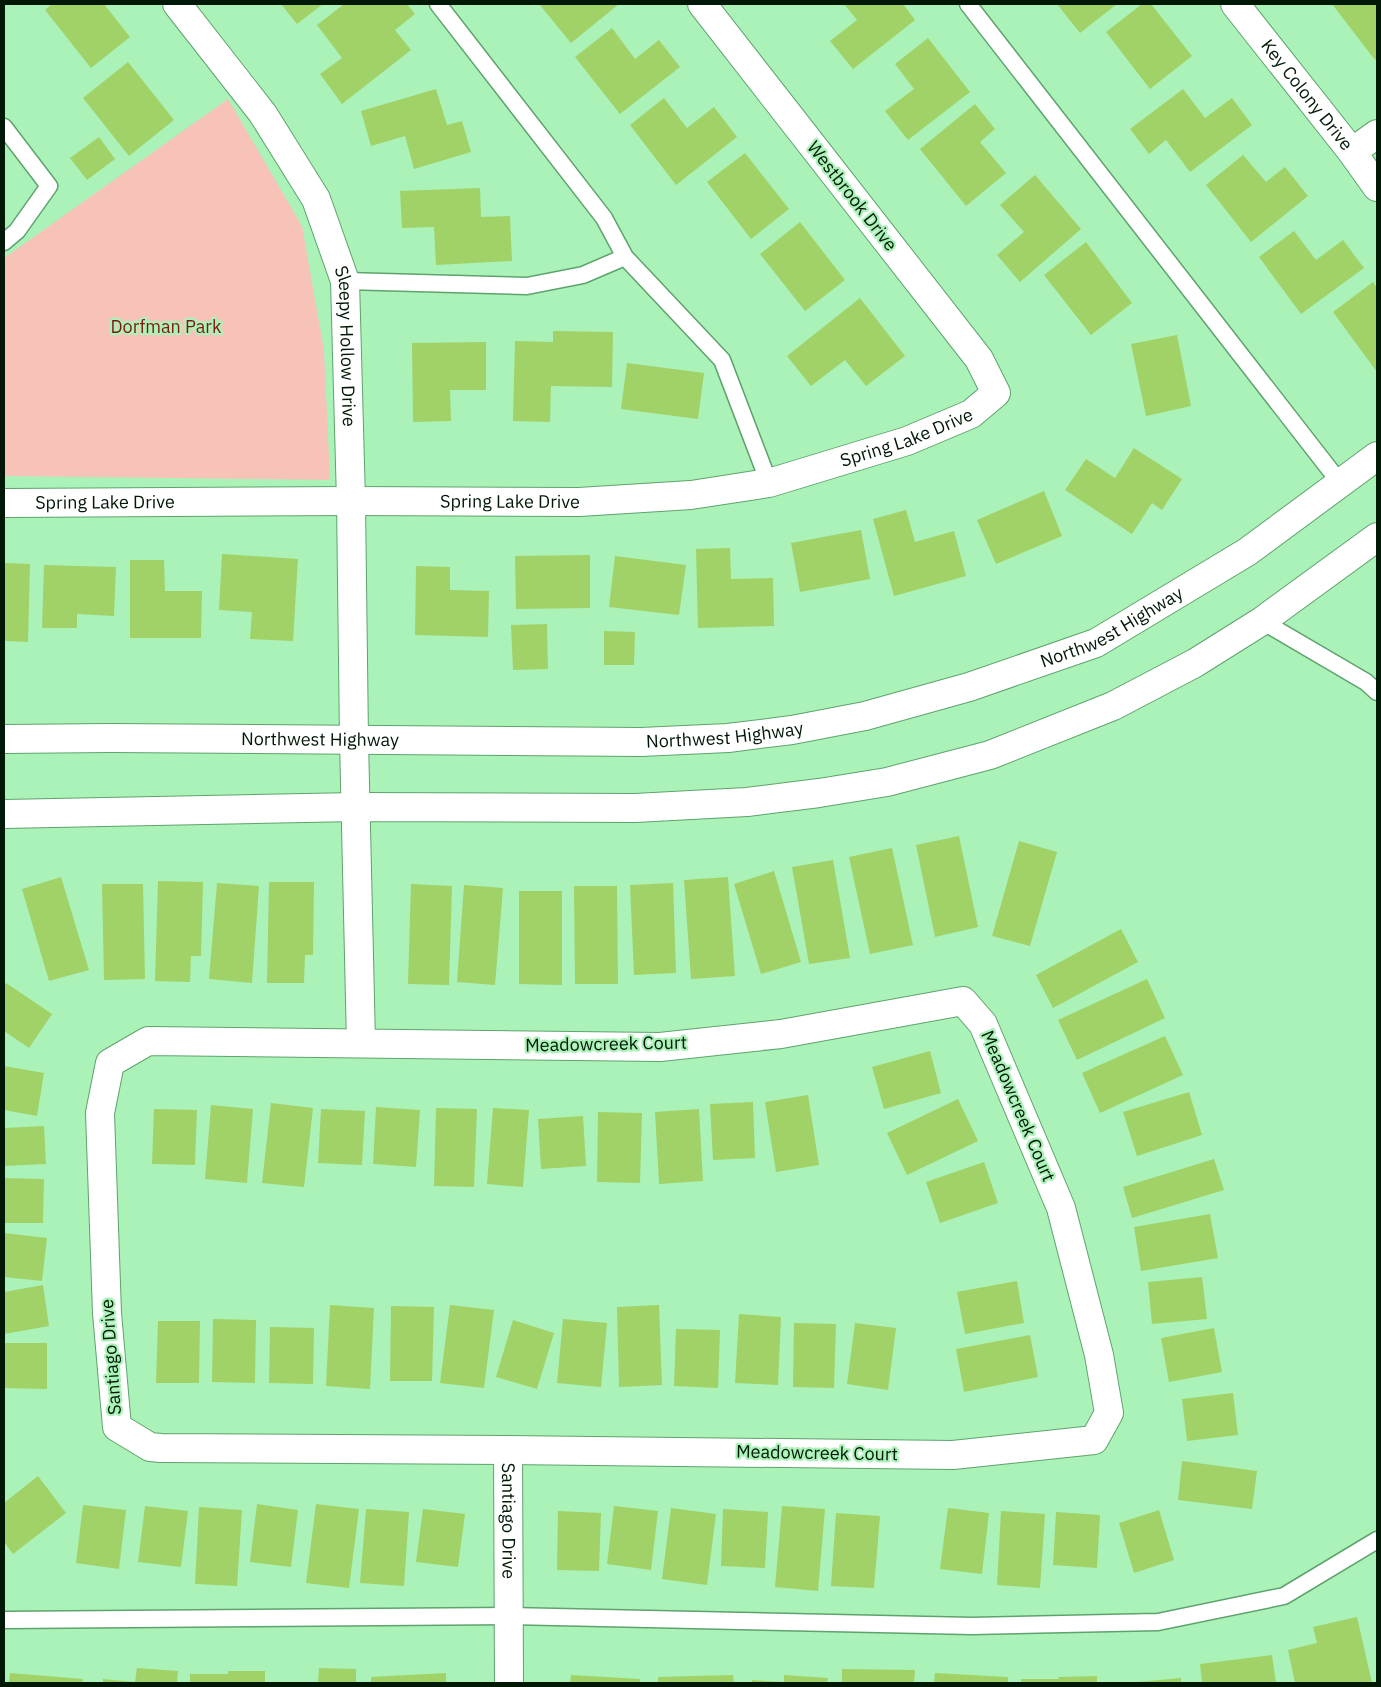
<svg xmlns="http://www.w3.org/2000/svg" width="1381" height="1687" font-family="'IBM Plex Sans',sans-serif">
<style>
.green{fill:#f7c2b8}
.building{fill:#a0d267}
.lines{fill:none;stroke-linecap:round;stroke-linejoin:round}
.lane-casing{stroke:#5ea36d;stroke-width:19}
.street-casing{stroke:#5ea36d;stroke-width:30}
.secondary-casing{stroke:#5ea36d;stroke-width:30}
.lane{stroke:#fff;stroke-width:16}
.street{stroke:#fff;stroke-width:28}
.secondary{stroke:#fff;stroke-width:28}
.labels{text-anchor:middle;stroke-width:4.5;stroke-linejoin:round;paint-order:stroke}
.street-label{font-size:18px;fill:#001805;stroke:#abf2b9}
.park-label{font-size:18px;fill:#80170d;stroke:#abf2b9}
</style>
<rect width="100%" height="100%" fill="#abf2b9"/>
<path class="green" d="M228,99L302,226L324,350L330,480L4,476V258Z"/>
<path class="building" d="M52,4H104L130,37L91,68L45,10Z
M281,4H323L297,24Z
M344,4H407L415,14L395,30L411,50L342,104L320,74L342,58L317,25Z
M539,4H619L571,43Z
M844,4H903L915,20L853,69L830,41L857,20Z
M1057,4H1117L1080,33Z
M1142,4H1151L1192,56L1150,89L1106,32Z
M1332,4H1377V58L1375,60Z
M612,28L635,59L659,40L680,67L620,114L575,57Z
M928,38L970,92L908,140L885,111L914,89L895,64Z
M128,62L174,120L129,156L83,98Z
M436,89L447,125L462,121L471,152L414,169L405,136L371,146L361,111Z
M1183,89L1205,118L1232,98L1252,125L1190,172L1166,140L1149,154L1130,129Z
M664,98L687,128L714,107L737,137L676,185L630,125Z
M975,104L995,129L980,142L1006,173L966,206L920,149Z
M99,137L115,159L87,180L70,158Z
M745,153L789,209L751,239L707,182Z
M1243,155L1266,182L1285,167L1308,196L1251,242L1206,185Z
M1035,175L1081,229L1020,282L997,255L1024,232L1000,205Z
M480,188L481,217L510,216L512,261L436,265L434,227L402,228L400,191Z
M800,222L845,280L805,311L760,254Z
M1294,231L1316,260L1343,240L1364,268L1301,314L1259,257Z
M1086,242L1132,303L1091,335L1044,275Z
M1373,282L1377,288V372L1333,312Z
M860,298L905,356L866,386L845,360L811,386L787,356Z
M553,331L613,332L612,387L551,386L550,422L513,421L515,341L553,342Z
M1177,335L1191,406L1146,416L1131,344Z
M486,342V390H450L451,421L413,422L412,343Z
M627,363L704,373L698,419L621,409Z
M1134,448L1182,479L1162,510L1152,503L1132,534L1065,490L1086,459L1115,478Z
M1044,491L1062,536L996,564L977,520Z
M906,510L915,542L954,531L966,576L894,596L873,519Z
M861,530L870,579L800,592L791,543Z
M730,548L731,579L773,578L774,626L698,628L696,549Z
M222,554L298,559L293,641L250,639L252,612L219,610Z
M590,555V608L516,609L515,556Z
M615,556L686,565L679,615L609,607Z
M130,560H164L165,591H202L201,638H130Z
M4,563L30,564L28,642L4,641Z
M44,565L116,567L114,616L77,614V628H42Z
M416,566L450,567V590L489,591L488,637L415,635Z
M547,624L548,669L513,670L511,625Z
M604,631L635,632L634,665H604Z
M959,836L978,927L935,937L916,845Z
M1019,841L1057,852L1030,946L992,936Z
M892,848L913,945L870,954L849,857Z
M833,860L850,958L809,964L792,867Z
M774,871L801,962L761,974L734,884Z
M61,877L89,970L49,981L22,889Z
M728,877L735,976L691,979L684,880Z
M158,881L203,882L201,956H191L190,982L155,981Z
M269,882H314L313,955H305L304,983H267Z
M217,883L259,886L252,983L209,979Z
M673,883L676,973L634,975L630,885Z
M102,884H143L145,979L104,980Z
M411,884L452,886L449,985L408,984Z
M464,885L503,888L495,985L457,982Z
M574,886H617L618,984H575Z
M519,891H562V985L519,984Z
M1121,929L1138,962L1053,1008L1036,975Z
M1147,979L1165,1018L1077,1060L1058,1020Z
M6,983L52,1014L29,1048L4,1031V987Z
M1165,1036L1183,1075L1100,1113L1082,1073Z
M930,1051L941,1093L884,1109L872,1067Z
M4,1066L44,1073L37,1116L4,1110Z
M1189,1092L1202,1135L1137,1156L1123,1112Z
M808,1095L819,1165L776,1172L765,1102Z
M958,1099L978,1141L907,1175L887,1133Z
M753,1102L755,1158L713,1160L710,1104Z
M271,1103L313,1108L304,1187L262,1183Z
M211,1105L253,1109L247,1183L205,1179Z
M376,1107L420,1110L416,1167L373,1164Z
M436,1108L477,1109L474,1187L434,1186Z
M493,1108L529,1110L523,1187L487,1184Z
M154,1109L197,1110L195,1165L152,1164Z
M321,1109L365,1111L362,1165L318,1163Z
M699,1109L703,1181L659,1184L655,1112Z
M598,1112L642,1113L640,1183L597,1182Z
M583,1116L586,1166L541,1169L538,1119Z
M44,1126L46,1164L4,1166V1128Z
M1214,1159L1224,1190L1132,1218L1123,1187Z
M984,1162L998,1203L940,1223L926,1182Z
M4,1178L44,1179L43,1223H4Z
M1210,1214L1218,1258L1141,1271L1134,1227Z
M4,1233L47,1238L42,1281L4,1277Z
M1202,1277L1207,1319L1152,1324L1148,1282Z
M1017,1281L1024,1323L965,1334L957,1292Z
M43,1285L49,1326L4,1334V1292Z
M330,1305L374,1308L370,1389L326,1386Z
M450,1305L494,1310L484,1388L440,1383Z
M659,1305L662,1385L619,1387L617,1307Z
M391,1306L434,1307L432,1381H390Z
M739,1314L781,1317L778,1385L735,1383Z
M213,1319L256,1320L255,1383L212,1382Z
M563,1319L607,1323L601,1387L557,1383Z
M513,1320L554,1333L537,1389L496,1377Z
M158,1321H200L199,1383H156Z
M794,1323L836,1324L834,1388L793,1387Z
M855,1323L896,1328L888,1390L847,1384Z
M270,1327L314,1328L313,1384L269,1383Z
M1214,1328L1222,1372L1169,1382L1161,1338Z
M676,1329L720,1330L718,1388L674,1386Z
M1030,1335L1038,1377L964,1392L956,1349Z
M4,1343H47V1389L4,1388Z
M1233,1393L1238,1435L1187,1441L1182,1399Z
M1182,1461L1257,1471L1252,1509L1178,1500Z
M38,1476L66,1513L13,1554L4,1542V1503Z
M257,1504L298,1510L291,1567L250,1562Z
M316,1504L359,1509L349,1588L306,1583Z
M83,1505L126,1510L119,1569L76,1563Z
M145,1506L188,1511L181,1567L138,1562Z
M614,1506L658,1511L651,1570L607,1564Z
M782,1506L825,1509L818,1591L775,1587Z
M199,1507L242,1510L237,1586L195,1584Z
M671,1508L716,1514L707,1585L662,1579Z
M948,1508L989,1513L982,1574L940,1569Z
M366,1509L409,1512L404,1586L360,1583Z
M423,1509L465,1514L458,1567L416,1562Z
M723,1509L768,1512L765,1568L721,1566Z
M1159,1510L1174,1560L1134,1573L1119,1523Z
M558,1511L601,1513L599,1571L557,1570Z
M1001,1511L1045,1514L1040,1588L997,1585Z
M1056,1512L1100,1515L1097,1568L1053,1565Z
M836,1513L880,1516L874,1588L831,1586Z
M1357,1617L1372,1683H1295L1288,1650L1317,1643L1313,1627Z
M1272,1655L1276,1683H1202L1200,1664Z
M137,1668L178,1671L177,1683H103V1679L135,1682Z
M319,1668L356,1669V1683H318Z
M842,1669L915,1670L914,1683H842Z
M228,1671H265V1683H190V1674H228Z
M10,1673L83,1679L82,1683H9Z
M446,1673V1683H371V1677Z
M935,1673L1008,1677V1683H934Z
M571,1675L640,1679V1683H570Z
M733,1675L734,1683H658V1677Z
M784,1675L828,1678L827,1683H752V1680L784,1682Z
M1097,1676V1683H1021V1679H1059L1058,1677Z
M1181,1678V1683H1137V1682Z"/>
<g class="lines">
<g class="lane-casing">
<path id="lane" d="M438,4L604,218L625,257L722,360L769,483
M968,4L1341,484
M4,127L49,186L17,231L4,242
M345,281L527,286L583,275L625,257
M1262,621L1366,682L1377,692
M4,1620L509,1616L972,1626L1158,1622L1284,1596L1377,1540"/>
</g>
<g class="street-casing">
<g id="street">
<path id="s1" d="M177,4L263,114L316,199L345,281L351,501L354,740L361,1043"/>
<path id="s2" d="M1235,4L1352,152L1377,187"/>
<path d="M1352,152L1377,134"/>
<path id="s3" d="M4,503L351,501L579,502L691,495L769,483L907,441L971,414L996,393L979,359L702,4"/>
<path d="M963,1001L983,1024L1061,1208L1099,1355L1109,1413L1094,1440L953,1455L508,1450L161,1448L150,1447L117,1427L107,1313L100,1113L110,1063L148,1041L660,1047L781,1034Z"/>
<path id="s4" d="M508,1450L509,1683"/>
</g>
</g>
<g class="secondary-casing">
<g id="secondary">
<path id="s5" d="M4,739L111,738L641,742L728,738L792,730L865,716L969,687L1096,643L1247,552L1377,456"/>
<path d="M4,814L356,807L635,808L747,802L819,793L887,782L990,755L1113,706L1195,663L1262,621L1377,537"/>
</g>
</g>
<use href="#lane" class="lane"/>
<use href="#street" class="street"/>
<use href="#secondary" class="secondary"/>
</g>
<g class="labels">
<g class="street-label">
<text dy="6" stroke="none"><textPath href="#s2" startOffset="116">Key Colony Drive</textPath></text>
<text transform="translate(852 196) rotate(52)" y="6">Westbrook Drive</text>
<text dy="6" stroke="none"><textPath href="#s1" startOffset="392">Sleepy Hollow Drive</textPath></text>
<text dy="6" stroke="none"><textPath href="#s3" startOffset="911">Spring Lake Drive</textPath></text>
<text dy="6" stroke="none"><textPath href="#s3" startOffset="506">Spring Lake Drive</textPath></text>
<text dy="6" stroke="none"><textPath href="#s3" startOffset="101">Spring Lake Drive</textPath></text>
<text dy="6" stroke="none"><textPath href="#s5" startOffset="1126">Northwest Highway</textPath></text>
<text dy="6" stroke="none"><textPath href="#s5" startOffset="721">Northwest Highway</textPath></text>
<text dy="6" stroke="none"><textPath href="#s5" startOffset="316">Northwest Highway</textPath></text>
<text transform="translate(606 1044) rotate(-1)" y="6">Meadowcreek Court</text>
<text transform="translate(1018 1106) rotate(67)" y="6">Meadowcreek Court</text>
<text transform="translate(111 1357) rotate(-94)" y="6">Santiago Drive</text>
<text transform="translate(817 1453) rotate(1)" y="6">Meadowcreek Court</text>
<text dy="6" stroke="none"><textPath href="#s4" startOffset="71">Santiago Drive</textPath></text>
</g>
<g class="park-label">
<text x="166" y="333">Dorfman Park</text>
</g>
</g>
<rect width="1381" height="1687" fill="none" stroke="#001805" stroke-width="10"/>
</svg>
